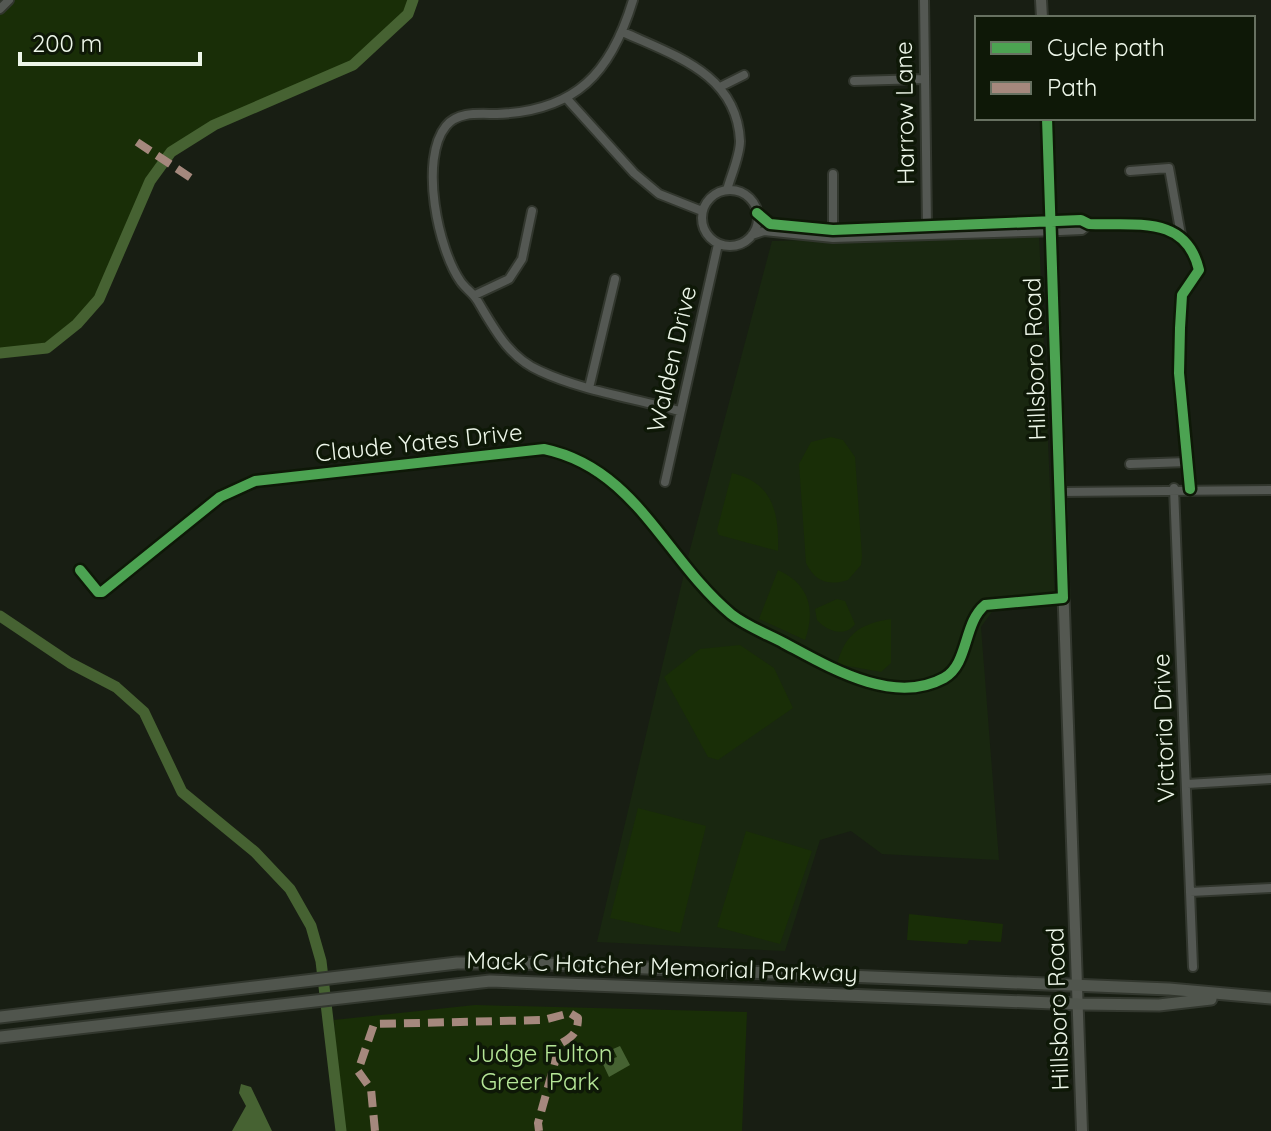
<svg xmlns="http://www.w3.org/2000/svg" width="1271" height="1131" font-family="Quicksand,sans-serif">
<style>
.built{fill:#192710}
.green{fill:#192e07}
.water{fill:#466232}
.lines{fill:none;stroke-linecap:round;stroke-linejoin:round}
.river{stroke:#466232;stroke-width:11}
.minor-casing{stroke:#32372e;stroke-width:12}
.major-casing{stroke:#32372e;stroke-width:14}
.highway-casing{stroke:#32372e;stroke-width:15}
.minor{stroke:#545853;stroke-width:8}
.major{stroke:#545851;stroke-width:10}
.highway{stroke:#50554d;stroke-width:11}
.quiet{stroke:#a5887d;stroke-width:8;stroke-dasharray:16 8;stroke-linecap:butt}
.cycleway-casing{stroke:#0e1807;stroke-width:15}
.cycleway{stroke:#4ca352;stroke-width:10}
.labels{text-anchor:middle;stroke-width:7;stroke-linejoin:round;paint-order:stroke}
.street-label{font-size:24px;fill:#edf6e9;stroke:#0e1807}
.park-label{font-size:24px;fill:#b5e697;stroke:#0e1807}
</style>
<rect width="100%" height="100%" fill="#181e13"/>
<path class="built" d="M1039,234L1055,604L994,609L981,627L999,860L882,854L851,831L820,840L785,951L597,942L688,557L772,241Z"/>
<path class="green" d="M0,0H413L408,14L353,65L214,125L171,152L150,181L99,299L77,324L47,348L0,353Z
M831,437L843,440L855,457L862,556L861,565L848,580C829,586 815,582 806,563L799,464L811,442Z
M732,473C774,483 779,514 778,551L719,535L717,530Z
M778,570C809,584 816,609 805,640L759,619Z
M837,599L845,601L855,624C845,638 827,631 817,620L815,609Z
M891,619V663L881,672L837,664C846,633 860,624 891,619Z
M740,645L774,668L793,708L718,760L708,757L664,677L700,649Z
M638,808L706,826L680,933L610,918Z
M746,831L812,851L780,944L717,927Z
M909,914L1003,924L1001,942L969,940L967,944L907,940Z
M475,1005L747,1012L742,1131H341L334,1020Z"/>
<path class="water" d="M620,1046L630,1065L609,1077L602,1062L617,1057L613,1049Z
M241,1084L251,1087L272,1131H232L246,1106L239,1093Z"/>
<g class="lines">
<path class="river" d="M0,353L47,348L77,324L99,299L150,181L171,152L214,125L353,65L408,14L413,0
M0,616L70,663L116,687L144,712L182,792L255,852L290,889L311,926L321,961L341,1131"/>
<g class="minor-casing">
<path id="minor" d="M633,0C611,73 576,111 497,114C480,114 458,111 446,126C419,159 438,250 461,282C466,289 473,293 477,300C494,328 508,357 540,371C583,391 634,398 679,411
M924,0L927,226
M0,9L9,0
M623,32C675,56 737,74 740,141C740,156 731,175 727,190
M854,81L924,79
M722,86L744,75
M568,100L634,173L659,194L702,211
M1130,171L1169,168L1181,235
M833,174V233
M702 218a28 28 0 1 1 56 0a28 28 0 1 1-56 0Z
M757,213L770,224L833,230L1081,220L1089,224C1135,226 1186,214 1199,270L1182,295L1180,328L1179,373L1190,489
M752,235L764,231L833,238L1060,231L1082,230L1089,224
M475,295L509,279L522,259L532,211
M589,388L615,279
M1130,464L1187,462
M665,482L718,244
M1174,488L1193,967
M1060,492L1271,490
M80,570L98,592H102L220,497L255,481L544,449C636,468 665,559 731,614C746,626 767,634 784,643C829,667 893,706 944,678C969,664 963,623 985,605L1063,598
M1187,784L1271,779
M1190,892L1271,888"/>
</g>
<g class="major-casing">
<path id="major" d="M1041,0L1042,18
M1047,118L1082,1131"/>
</g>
<g class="highway-casing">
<path id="highway" d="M0,1017L457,963H523L1169,989L1271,998
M0,1037L490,981L1078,1004L1159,1005L1211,999"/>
</g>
<use href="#minor" class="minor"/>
<use href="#major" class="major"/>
<use href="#highway" class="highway"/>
<path class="quiet" d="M137,142L194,180
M375,1131L371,1089L358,1071L374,1024L543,1020L570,1013L578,1018C578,1033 572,1037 560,1044L538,1123L539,1131"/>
<g class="cycleway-casing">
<path id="cycleway" d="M757,213L770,224L833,230L1081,220L1089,224C1135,226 1186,214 1199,270L1182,295L1180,328L1179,373L1190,489
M80,570L98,592H102L220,497L255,481L544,449C636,468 665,559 731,614C746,626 767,634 784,643C829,667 893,706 944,678C969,664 963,623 985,605L1063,598L1047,118"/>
</g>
<use href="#cycleway" class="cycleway"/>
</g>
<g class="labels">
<g class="street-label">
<text transform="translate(905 113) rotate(-91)" y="8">Harrow Lane</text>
<text transform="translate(672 359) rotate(-77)" y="8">Walden Drive</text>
<text transform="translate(1035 359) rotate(-92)" y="8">Hillsboro Road</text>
<text transform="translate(419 443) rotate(-6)" y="8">Claude Yates Drive</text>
<text transform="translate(1164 728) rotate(-92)" y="8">Victoria Drive</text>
<text transform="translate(662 967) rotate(2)" y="8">Mack C Hatcher Memorial Parkway</text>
<text transform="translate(1058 1009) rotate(-92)" y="8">Hillsboro Road</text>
</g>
<g class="park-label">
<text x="540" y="1062">Judge Fulton<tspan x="540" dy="28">Greer Park</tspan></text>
</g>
</g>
<rect x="975" y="16" width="280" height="104" fill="#0e1807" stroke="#677161" stroke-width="2"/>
<rect x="991" y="42" width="40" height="12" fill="#4ca352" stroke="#677161" stroke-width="2"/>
<text x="1047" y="56" font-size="24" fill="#edf6e9">Cycle path</text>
<rect x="991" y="82" width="40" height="12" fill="#a5887d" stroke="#677161" stroke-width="2"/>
<text x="1047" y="96" font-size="24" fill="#edf6e9">Path</text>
<path d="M20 52v12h180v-12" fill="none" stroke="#edf6e9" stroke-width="4"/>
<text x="32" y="52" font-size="24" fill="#edf6e9" stroke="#0e1807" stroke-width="6" paint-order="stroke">200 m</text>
</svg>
